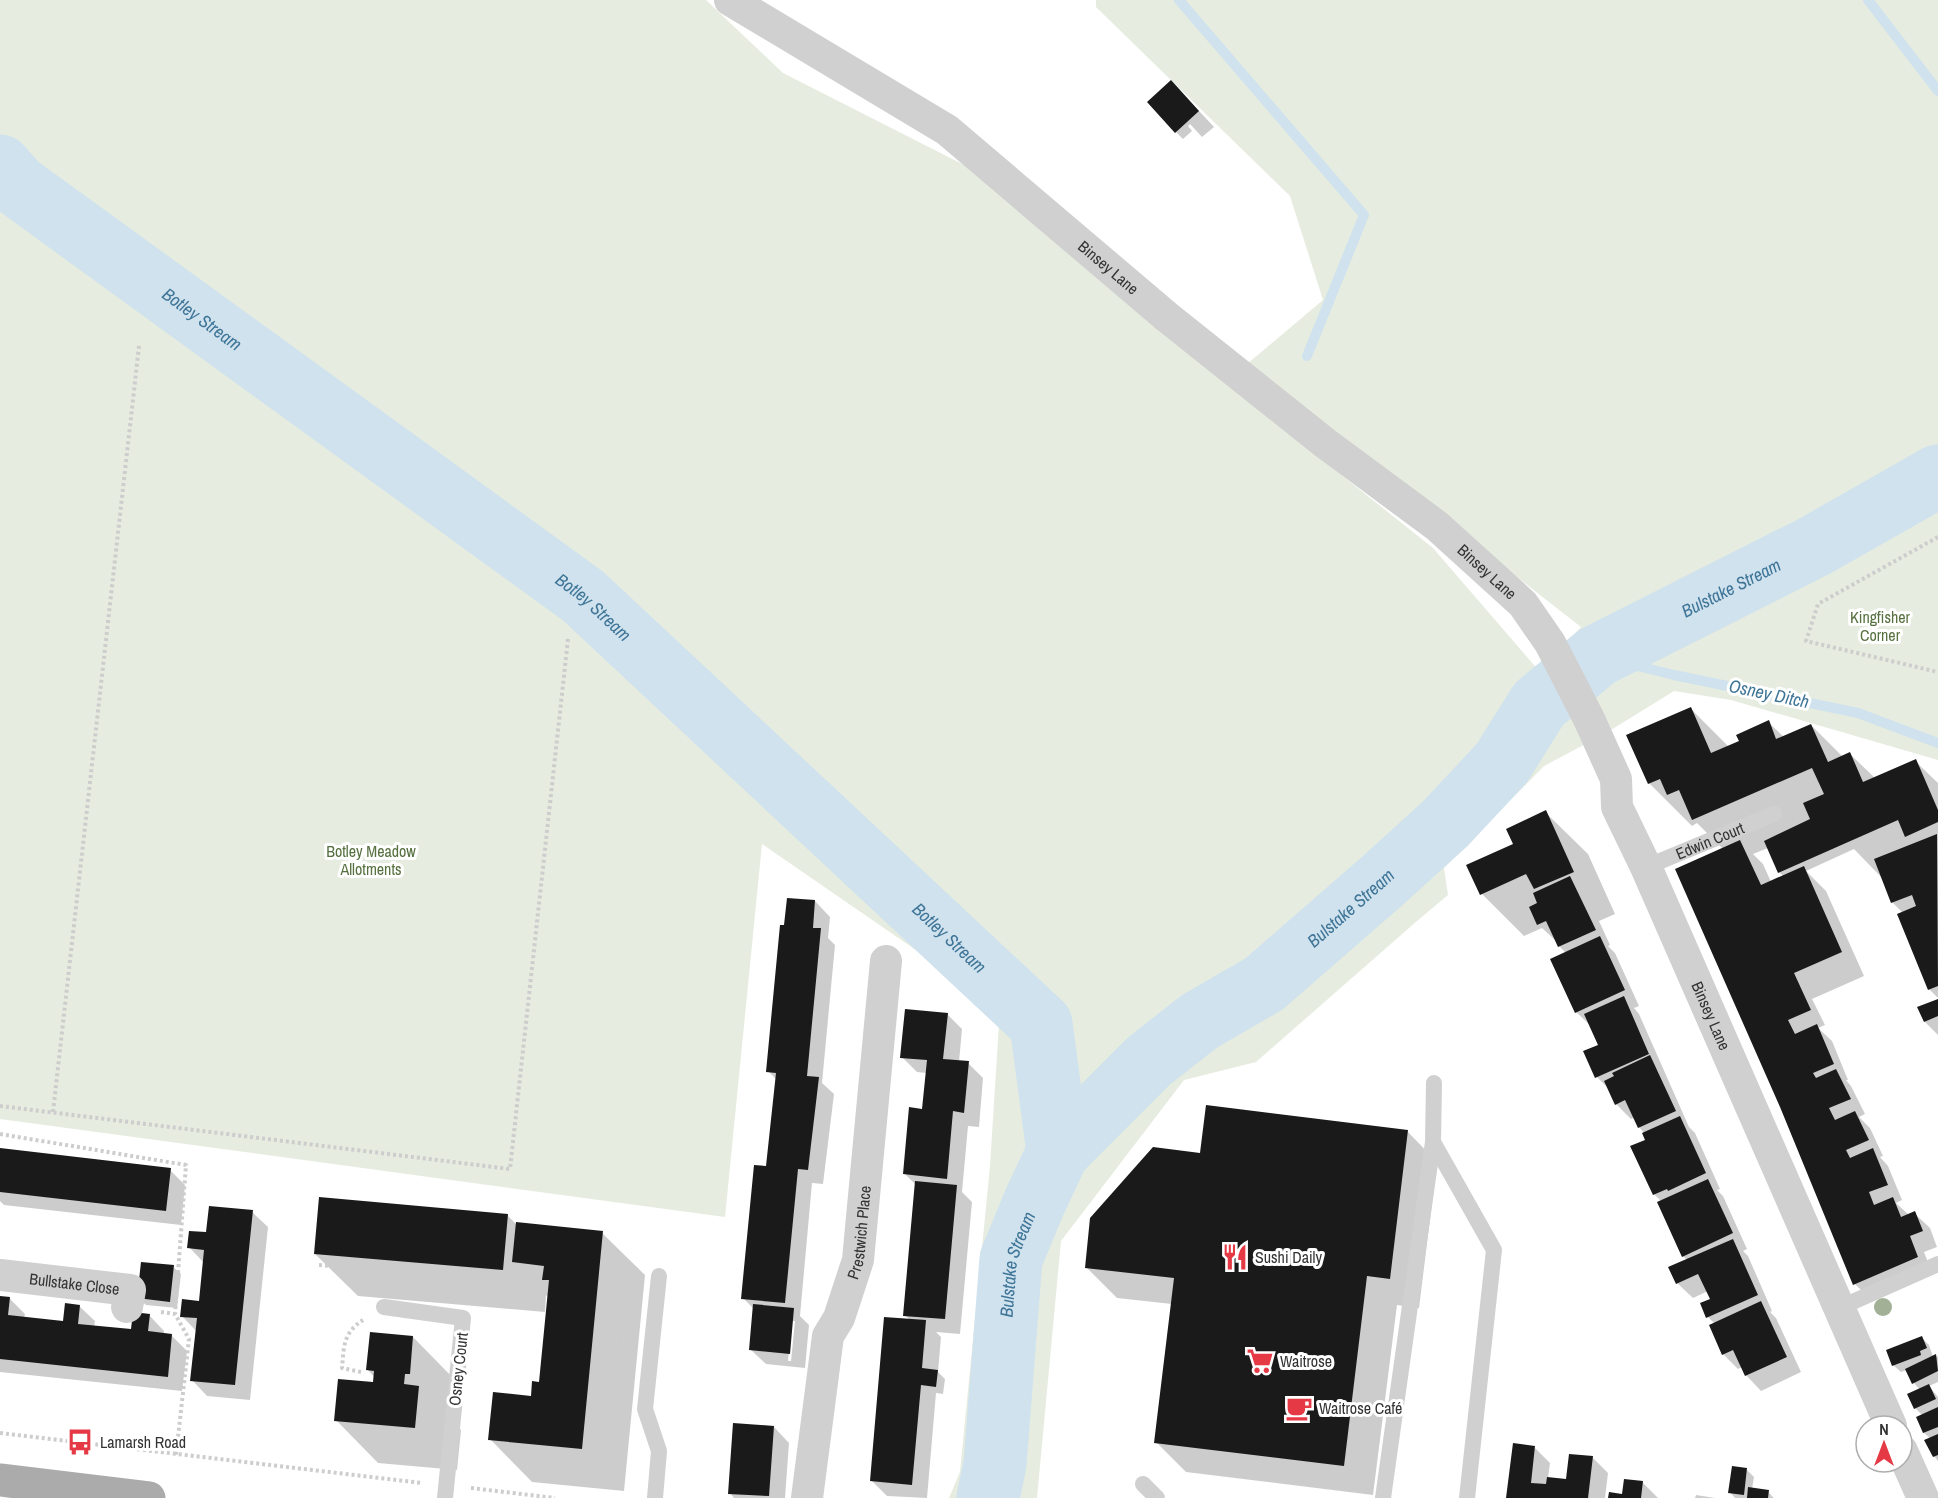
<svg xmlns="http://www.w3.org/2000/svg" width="1938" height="1498" font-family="'Archivo Narrow',sans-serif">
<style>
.green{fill:#e6ecdf}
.shadow{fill:#0003;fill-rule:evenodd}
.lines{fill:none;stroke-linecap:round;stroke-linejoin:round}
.stream{stroke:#cfe2ee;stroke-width:10}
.river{stroke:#cfe2ee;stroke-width:63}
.building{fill:#1a1a1a}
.path{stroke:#cdcdcd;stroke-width:4;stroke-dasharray:3 3;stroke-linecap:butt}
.lane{stroke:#d0d0d0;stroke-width:16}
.street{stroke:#d0d0d0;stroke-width:32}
.primary{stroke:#ababab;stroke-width:33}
.tree{fill:#a2b095}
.labels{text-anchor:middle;stroke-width:6;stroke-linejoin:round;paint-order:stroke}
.street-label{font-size:16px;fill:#333;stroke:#fff}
.park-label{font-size:16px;fill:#56703f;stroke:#fff}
.poi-label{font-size:16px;fill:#333;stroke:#fff;text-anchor:start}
.water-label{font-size:18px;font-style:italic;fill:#3f7597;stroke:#fff}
</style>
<rect width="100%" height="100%" fill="#fff"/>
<path class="green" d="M0,0H706L783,73L974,170L1251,403L1433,548L1540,672L1581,627L1246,365L1323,300L1290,196L1096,7V0H1938V760L1731,700L1674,691L1606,733L1544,766L1444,868L1448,895L1417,921L1256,1062L1184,1080L1061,1241L1037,1498H949L960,1472L990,1166L1000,1008L762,844L725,1217L0,1119Z"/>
<path class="shadow" d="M1186,97L1214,127L1202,137L1190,124L1188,126L1192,131L1183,139L1176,132Z
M1691,709L1729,747L1741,742L1768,722L1784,737L1811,725L1843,757L1850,754L1875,778L1915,761L1938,783V998L1929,989L1903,913L1892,902L1883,879L1854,849L1806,871L1826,891L1864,976L1812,999L1825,1025L1818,1028L1832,1041L1848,1080H1846L1851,1086L1865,1114L1859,1117L1870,1128L1883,1156L1880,1157L1888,1166L1902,1200L1896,1203L1909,1215L1914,1213L1930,1228L1937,1247L1924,1252L1932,1273L1870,1299L1855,1284L1723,849L1697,823L1692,826L1649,783ZM1768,848L1779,872L1783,876L1771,882L1763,864L1753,854Z
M1545,812L1588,854L1615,914L1599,921L1610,945L1608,946L1615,953L1639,1006L1634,1008L1639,1014L1689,1127L1695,1133L1720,1189L1717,1190L1723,1196L1747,1249L1743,1251L1748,1256L1772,1311L1770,1312L1776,1318L1801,1372L1761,1391L1746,1375L1742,1367L1738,1369L1723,1354L1715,1324L1708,1317L1712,1300L1708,1291L1693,1298L1677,1283L1687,1260L1683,1256L1661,1201L1654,1194L1645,1134L1639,1127L1635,1117L1631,1119L1616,1104L1610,1090L1597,1077L1600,1046L1591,1026L1576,1012L1566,953L1559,946L1555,939H1554L1542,928L1524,936L1482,894L1515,845Z
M815,901L830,917L828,938L835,945L822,1083L834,1094L823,1184L812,1183L800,1316L809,1325L805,1368L766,1364L750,1349L754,1309L743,1298L767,1167L777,1080L768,1071L786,926ZM792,1321H795L791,1361H788Z
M1938,1000V1035L1925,1022Z
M947,1014L962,1029L959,1062L968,1063L983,1078L979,1127L968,1126L962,1192L972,1202L960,1334L936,1332L941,1337L938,1372L945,1379L943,1394L936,1393L927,1498L887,1496L872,1481L910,1320L905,1315L916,1185L905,1174L923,1110L927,1073L917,1072L902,1057Z
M1407,1131L1437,1162L1419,1308L1397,1305L1373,1495L1186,1472L1156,1442L1172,1304L1117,1298L1087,1268Z
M0,1150L170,1170L185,1185L181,1225L4,1205L0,1201Z
M252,1212L268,1227L250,1400L207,1396L192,1380L197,1332L182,1316L200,1303L204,1263L189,1247Z
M507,1215L516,1224L602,1233L645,1275L624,1491L532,1482L490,1439L532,1398L541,1384L549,1298L546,1295L545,1312L358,1296L315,1254Z
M173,1267L181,1274L177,1308L146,1305L138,1298Z
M0,1297L9,1298L25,1314L24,1318L64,1322L79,1306L95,1321L94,1327L133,1331L149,1315L164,1331V1335H171L187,1351L182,1391L0,1372Z
M413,1337L455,1380L447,1416L461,1430L457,1470L378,1463L336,1420L375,1384V1378L368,1370Z
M1922,1338L1929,1345L1933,1357L1936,1356L1938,1357V1382L1929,1386L1938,1397V1461L1934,1456L1931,1439L1924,1433L1918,1418L1923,1416L1915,1408L1920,1390L1914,1383L1907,1370L1901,1372L1893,1365Z
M774,1427L789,1443L785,1498H734L730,1493Z
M1535,1448L1550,1463L1548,1478L1567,1480L1592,1457L1608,1473L1605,1498H1508Z
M1747,1470L1754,1477L1752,1489L1768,1492L1774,1498H1735L1730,1492Z
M1642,1482L1658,1498H1609L1623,1495Z
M1696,1495L1715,1498H1695Z"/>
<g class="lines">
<path class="stream" d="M1179,0L1364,215L1307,356
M1868,0L1938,91
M1597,656L1674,675L1858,713L1938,743"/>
<g class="river">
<path id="s1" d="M0,166L18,186L583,596L1041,1024L1058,1152"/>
<path id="s2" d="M988,1498L995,1464L1011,1259L1035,1201L1058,1152L1149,1061L1200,1021L1264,984L1380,883L1445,824L1502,763L1539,704L1597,656L1813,547L1938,476"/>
</g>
</g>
<path class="building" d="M1171,80L1199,111L1175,133L1147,102Z
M1691,707L1711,753L1739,741L1736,735L1769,720L1776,739L1811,724L1828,762L1850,752L1863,782L1916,759L1938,810V822L1905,837L1898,820L1778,873L1764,841L1810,819L1803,803L1824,794L1812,768L1692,820L1679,790L1667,795L1660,779L1648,784L1626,735Z
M1546,810L1574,872L1534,889L1526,874L1480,895L1466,865L1513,844L1506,829Z
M1937,834L1938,986L1928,990L1897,914L1916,906L1912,895L1891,903L1874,859Z
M1740,840L1761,885L1804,866L1842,952L1794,973L1811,1010L1788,1020L1795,1034L1817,1024L1834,1064L1813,1073L1816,1078L1836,1069L1851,1099L1829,1108L1835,1120L1855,1111L1869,1140L1846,1150L1850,1158L1873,1148L1888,1185L1869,1192L1874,1205L1893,1197L1901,1217L1915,1211L1923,1231L1910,1236L1918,1257L1853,1285L1780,1107L1675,869Z
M1570,876L1596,930L1558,947L1546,921L1537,925L1529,907L1537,903L1533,893Z
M787,898L815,900L813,928H821L807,1076L819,1077L808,1170L798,1169L785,1303L741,1299L754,1165L766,1166L776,1073L766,1072L780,925H784Z
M1600,936L1625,990L1575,1013L1550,959Z
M1624,996L1649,1054L1595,1078L1583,1051L1598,1045L1584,1014Z
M1938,999V1016L1924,1022L1917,1007Z
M905,1009L948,1013L943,1059L969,1061L964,1113L953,1111L947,1179L903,1174L909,1107L922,1109L927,1060L900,1058Z
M1650,1055L1676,1111L1638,1128L1625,1100L1615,1105L1604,1081L1614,1076L1612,1073Z
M1206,1105L1408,1130L1390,1279L1367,1276L1344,1466L1154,1443L1174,1278L1085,1268L1090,1218L1153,1147L1200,1153Z
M1680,1116L1706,1173L1668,1191L1667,1189L1653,1195L1630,1146L1645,1140L1642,1133Z
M0,1148L171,1168L166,1211L0,1192Z
M1708,1179L1733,1233L1682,1257L1657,1202Z
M915,1181L957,1185L945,1319L903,1316Z
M319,1197L508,1214L503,1270L314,1254Z
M209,1206L253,1210L235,1385L190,1381L197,1318L180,1317L182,1299L199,1301L204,1250L187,1248L189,1231L206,1232Z
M516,1222L603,1231L582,1449L488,1440L493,1392L531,1396L532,1381L539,1382L549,1280H542L544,1266L512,1262Z
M1733,1239L1758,1295L1706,1318L1700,1303L1710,1299L1698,1274L1676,1284L1668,1267Z
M141,1262L174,1265L170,1302L137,1298Z
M0,1296L10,1297L8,1315L63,1321L65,1303L80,1305L78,1324L131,1329L133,1312L150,1314L148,1331L172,1334L168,1377L0,1359Z
M1761,1301L1787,1357L1745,1376L1733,1350L1722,1355L1709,1325Z
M753,1304L794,1308L790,1354L749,1350Z
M884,1317L926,1320L922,1368L938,1370L936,1387L921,1385L912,1485L870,1481Z
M370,1332L413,1336L410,1374H405L404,1384L419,1386L415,1428L334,1421L338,1379L373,1382L374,1371L366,1370Z
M1922,1336L1927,1348L1920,1351L1921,1355L1892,1366L1886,1350Z
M1936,1354L1938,1371L1912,1384L1905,1369Z
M1929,1384L1936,1399L1914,1409L1907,1394Z
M1938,1407V1427L1923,1433L1916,1417Z
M733,1423L774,1426L769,1496L728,1494Z
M1938,1434V1455L1933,1457L1924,1440Z
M1513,1443L1535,1446L1531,1483L1546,1484L1547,1477L1566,1479L1569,1454L1593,1456L1588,1498H1506Z
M1732,1466L1747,1468L1744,1495L1728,1493Z
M1624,1479L1643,1481L1641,1498H1608L1609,1492L1622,1494Z
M1748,1487L1769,1490L1768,1498H1747Z"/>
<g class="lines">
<path class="path" d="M1938,537L1818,604L1806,641L1938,672
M1936,788L1938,789
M0,1106L510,1169L568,639
M53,1112L139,346
M0,1134L186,1165L175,1314L189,1339L176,1455
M319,1265L498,1278
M429,1288L430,1272
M161,1312L175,1314
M598,1335L628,1339
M361,1372L342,1368C344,1346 343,1333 363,1320
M0,1433L422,1483
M471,1488L555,1498"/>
<g class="lane">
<path id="s3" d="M1646,867L1774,814"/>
<path d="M1433,1142L1494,1250L1467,1498"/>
<path d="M384,1307L463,1318L445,1498"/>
<path d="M1839,1308L1938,1264"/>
<path d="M1143,1484L1157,1498"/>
<path d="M655,1498L659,1451L645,1409L659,1276"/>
<path d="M1383,1498L1433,1142L1434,1083"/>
</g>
<g class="street">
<path id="s4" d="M730,0L947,130L1167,317L1325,443L1437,526L1523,604L1550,643L1589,719L1616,779L1617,807L1646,867L1891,1426"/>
<path id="s5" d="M0,1275L130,1290L127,1307"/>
<path d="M1902,1451L1923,1498"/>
<path id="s6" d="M807,1498L828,1336L839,1318L858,1260L886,961"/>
</g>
<path class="primary" d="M0,1480L149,1498"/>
</g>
<circle class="tree" cx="1883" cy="1307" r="9"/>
<defs>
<g id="restaurant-bare" transform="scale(2.07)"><path d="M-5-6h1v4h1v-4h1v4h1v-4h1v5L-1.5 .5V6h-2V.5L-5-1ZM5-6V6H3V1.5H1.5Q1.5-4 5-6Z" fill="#e63946" stroke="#fff" stroke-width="2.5" paint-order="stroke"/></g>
<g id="supermarket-bare" transform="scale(2.07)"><path d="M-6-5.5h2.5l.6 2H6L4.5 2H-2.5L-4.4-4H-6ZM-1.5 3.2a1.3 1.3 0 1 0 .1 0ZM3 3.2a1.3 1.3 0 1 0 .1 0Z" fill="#e63946" stroke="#fff" stroke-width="2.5" paint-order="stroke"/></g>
<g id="cafe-bare" transform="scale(2.07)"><path d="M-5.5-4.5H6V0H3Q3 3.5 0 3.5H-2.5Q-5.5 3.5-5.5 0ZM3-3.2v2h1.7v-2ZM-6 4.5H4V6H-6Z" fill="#e63946" stroke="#fff" stroke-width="2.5" paint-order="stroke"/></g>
<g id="bus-bare" transform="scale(2.07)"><path d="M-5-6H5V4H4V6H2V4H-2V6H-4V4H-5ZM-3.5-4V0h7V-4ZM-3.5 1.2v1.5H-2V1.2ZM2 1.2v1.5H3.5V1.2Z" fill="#e63946" stroke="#fff" stroke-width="2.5" paint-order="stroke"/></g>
</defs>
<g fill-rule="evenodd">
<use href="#restaurant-bare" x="1235" y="1257"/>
<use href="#supermarket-bare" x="1260" y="1361"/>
<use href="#cafe-bare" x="1299" y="1408"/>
<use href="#bus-bare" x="80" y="1442"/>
</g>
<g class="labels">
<g class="street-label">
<text dy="6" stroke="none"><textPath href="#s4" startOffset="465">Binsey Lane</textPath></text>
<text dy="6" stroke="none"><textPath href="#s4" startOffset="951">Binsey Lane</textPath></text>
<text dy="6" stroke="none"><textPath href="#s3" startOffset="69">Edwin Court</textPath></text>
<text dy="6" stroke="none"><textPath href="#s4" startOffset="1455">Binsey Lane</textPath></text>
<text dy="6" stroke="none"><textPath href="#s6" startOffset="273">Prestwich Place</textPath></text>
<text dy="6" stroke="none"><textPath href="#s5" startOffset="75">Bullstake Close</textPath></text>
<text transform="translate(458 1369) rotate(-84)" y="6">Osney Court</text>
</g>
<g class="park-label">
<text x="1880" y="623">Kingfisher<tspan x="1880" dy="18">Corner</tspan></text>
<text x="371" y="857">Botley Meadow<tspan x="371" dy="18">Allotments</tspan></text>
</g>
<g class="poi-label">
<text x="1255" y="1263">Sushi Daily</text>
<text x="1280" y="1367">Waitrose</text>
<text x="1319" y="1414">Waitrose Café</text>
<text x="100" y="1448">Lamarsh Road</text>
</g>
<g class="water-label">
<text dy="6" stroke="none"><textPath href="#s1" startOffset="254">Botley Stream</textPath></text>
<text dy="6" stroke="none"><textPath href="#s2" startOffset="1245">Bulstake Stream</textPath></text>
<text dy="6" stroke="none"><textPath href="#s1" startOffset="740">Botley Stream</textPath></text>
<text transform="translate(1769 694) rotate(12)" y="6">Osney Ditch</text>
<text dy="6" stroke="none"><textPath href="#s2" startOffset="740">Bulstake Stream</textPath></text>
<text dy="6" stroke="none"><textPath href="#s1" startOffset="1226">Botley Stream</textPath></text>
<text dy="6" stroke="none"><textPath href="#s2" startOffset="236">Bulstake Stream</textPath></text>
</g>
</g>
<g transform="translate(1884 1444)"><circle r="28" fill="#ffffff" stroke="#adadad" stroke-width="1.5"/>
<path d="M0-4.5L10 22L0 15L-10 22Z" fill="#e63946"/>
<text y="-9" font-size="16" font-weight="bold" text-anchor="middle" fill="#333333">N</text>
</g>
</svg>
